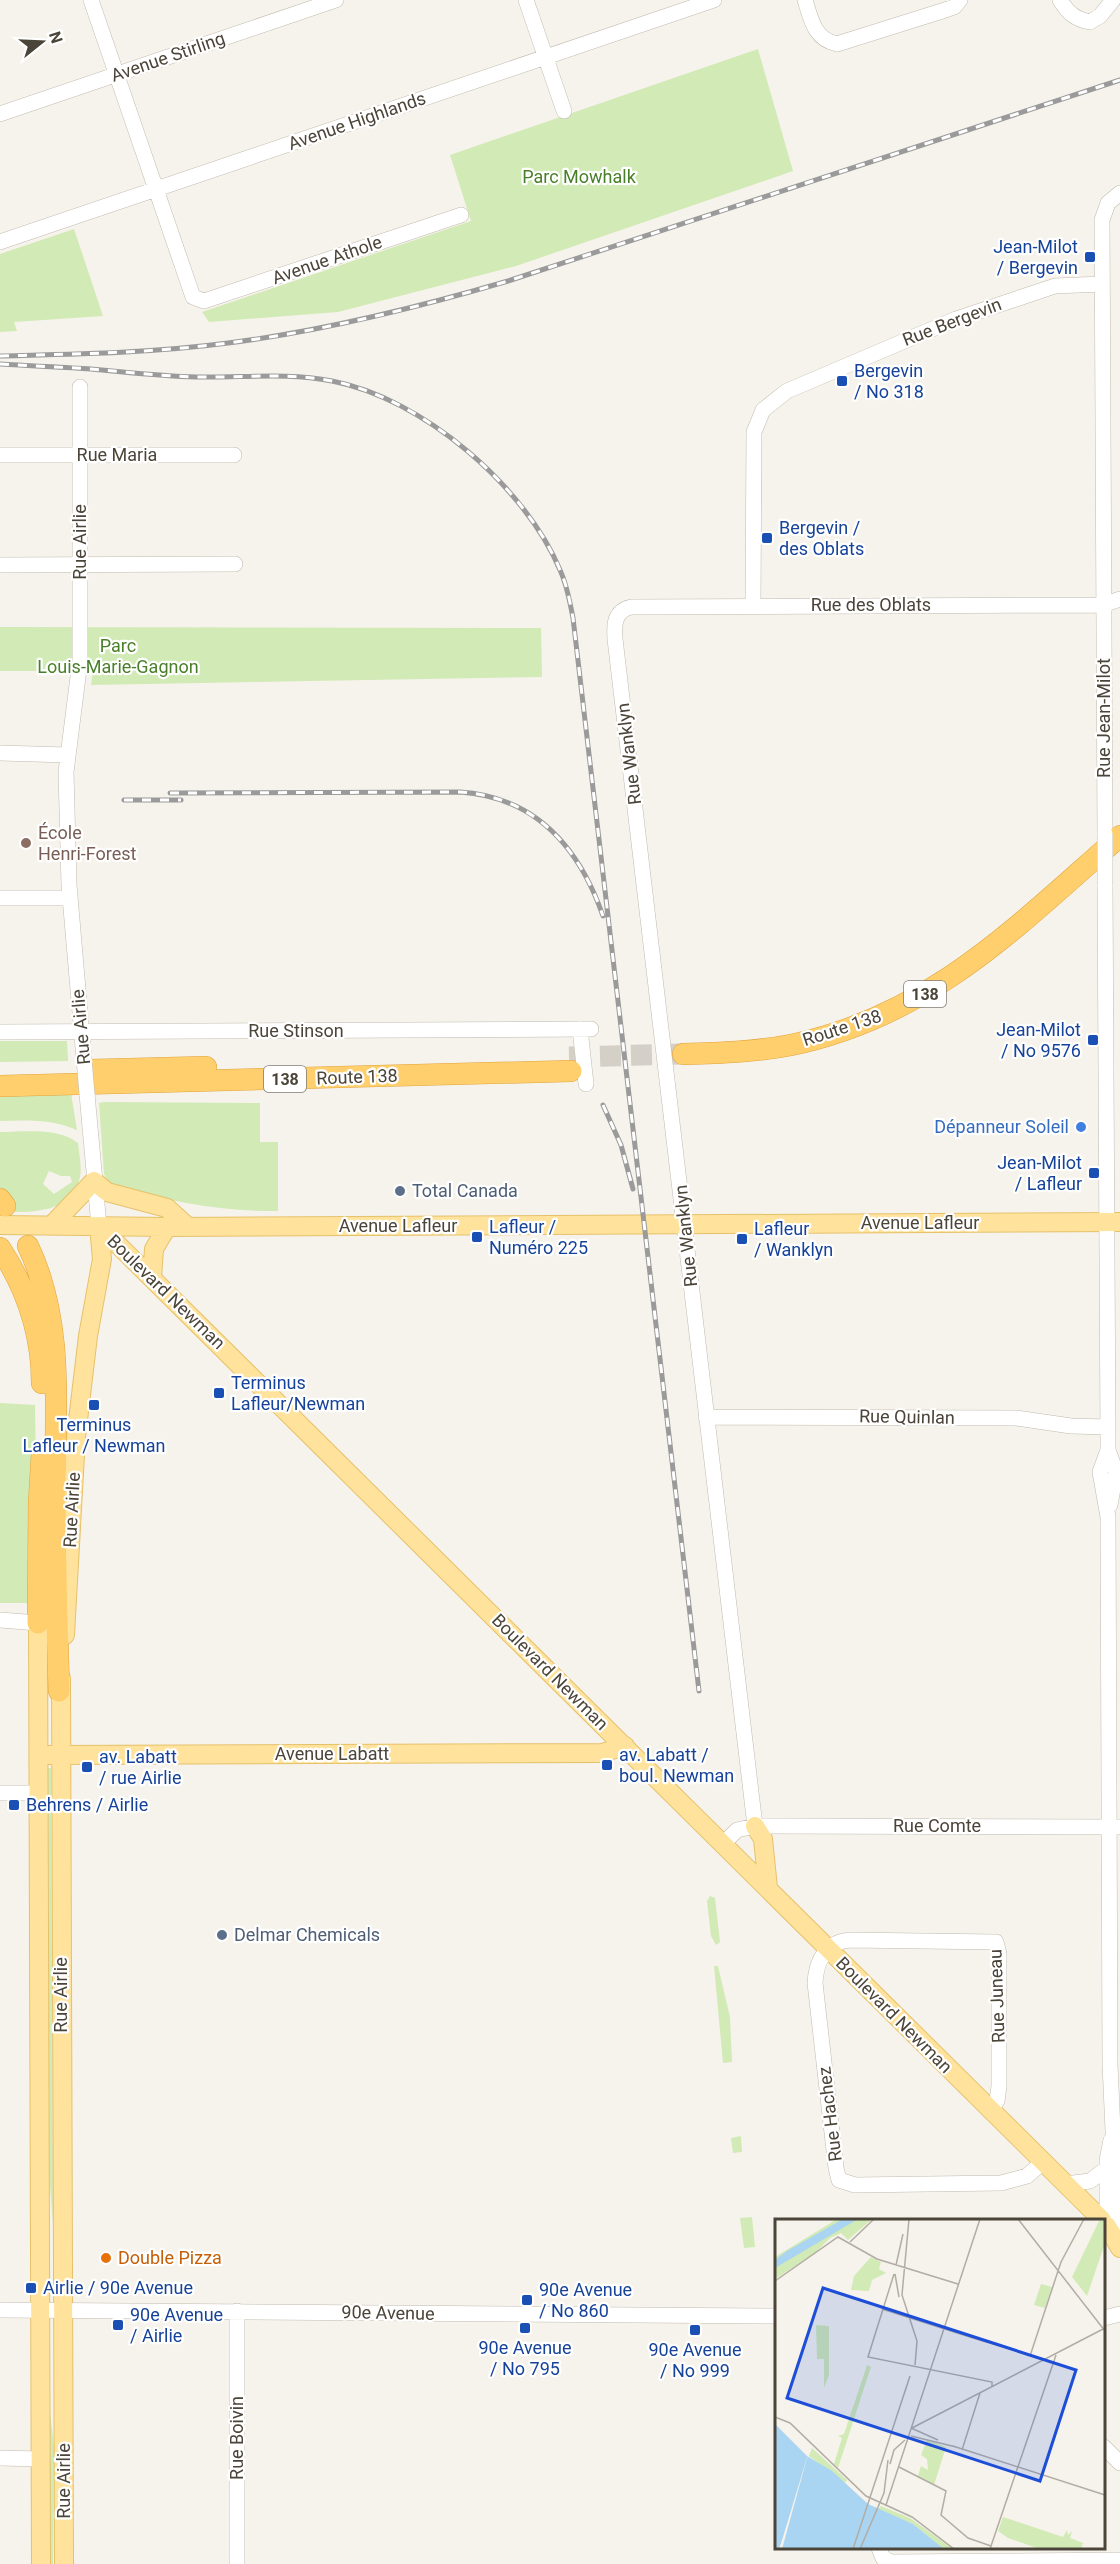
<svg xmlns="http://www.w3.org/2000/svg" width="1120" height="2564" font-family="Roboto,sans-serif">
<style>
.green{fill:#d2eab5;fill-rule:evenodd}
.lines{fill:none;stroke-linecap:round;stroke-linejoin:round}
.highway-tunnel{stroke:#d4d0c8;stroke-width:21;stroke-dasharray:21 10;stroke-linecap:butt}
.minor-casing{stroke:#c2bbae;stroke-width:16}
.major-casing{stroke:#e6c16a;stroke-width:20}
.highway-casing{stroke:#e0a43c;stroke-width:22}
.minor{stroke:#fff;stroke-width:15}
.major{stroke:#ffe39c;stroke-width:18}
.highway{stroke:#ffcf6e;stroke-width:21}
.rail-casing{stroke:#9a9a9a;stroke-width:5}
.rail{stroke:#fff;stroke-width:3;stroke-dasharray:9;stroke-linecap:butt}
.minor-bridge-casing{stroke:#c2bbae;stroke-width:16;stroke-linecap:butt}
.minor-bridge{stroke:#fff;stroke-width:15}
.transit-dot{fill:#1a4fb4;stroke:#fff;stroke-width:2}
.education-dot{fill:#8d6e63;stroke:#fff;stroke-width:2}
.shop-dot{fill:#3f7fe0;stroke:#fff;stroke-width:2}
.service-dot{fill:#5c6f8a;stroke:#fff;stroke-width:2}
.food-dot{fill:#e8710a;stroke:#fff;stroke-width:2}
.labels{text-anchor:middle;stroke-width:4.5;stroke-linejoin:round;paint-order:stroke}
.shield{fill:#fff;stroke:#817c74;stroke-width:1.5}
.shield-label{font-size:16px;font-weight:bold;fill:#4b4439}
.street-label{font-size:18px;fill:#4b4439;stroke:#fff}
.park-label{font-size:18px;fill:#4a7f2a;stroke:#fff}
.transit-label{font-size:18px;fill:#164399;stroke:#fff;text-anchor:start}
.education-label{font-size:18px;fill:#785e54;stroke:#fff;text-anchor:start}
.shop-label{font-size:18px;fill:#366cbe;stroke:#fff;text-anchor:end}
.service-label{font-size:18px;fill:#4e5e75;stroke:#fff;text-anchor:start}
.food-label{font-size:18px;fill:#c56008;stroke:#fff;text-anchor:start}
.inset-road{fill:none;stroke:#b2ada4;stroke-width:1.5}
.view{fill:#1d4ed8;fill-opacity:0.15;stroke:#1d4ed8;stroke-width:3}
.inset-edge{fill:none;stroke:#4b4439;stroke-width:3}
</style>
<rect width="100%" height="100%" fill="#f6f3ec"/>
<path class="green" d="M758,49L793,171L516,266L338,312L209,322L202,312L471,221L450,155Z
M74,229L103,316L14,322L17,331L0,332V254Z
M0,627L541,628L542,677L91,685L93,671H0Z
M0,1041H67L68,1061L0,1062Z
M71,1093L77,1130C52,1119 27,1120 0,1121V1096Z
M104,1102L260,1103V1142H278V1211C221,1212 170,1201 115,1187L108,1181L104,1174L99,1103Z
M0,1132C25,1132 58,1127 78,1143C79,1154 82,1166 80,1177C72,1215 29,1212 0,1212ZM49,1171L61,1176H70L72,1182L54,1194L43,1184Z
M0,1403L35,1405L36,1472L29,1485L28,1603H0Z
M48,1768H51L53,2223L49,2174Z
M710,1896L715,1898L720,1942L716,1945L711,1936L707,1901Z
M714,1966H718L730,2017L732,2062L723,2063Z
M741,2136L742,2152L733,2153L731,2138Z
M752,2217L755,2247L744,2248L740,2218Z
M48,2397L54,2446L53,2564H51Z"/>
<g class="lines">
<path class="highway-tunnel" d="M569,1057L683,1054"/>
<g class="minor-casing">
<path id="minor" d="M91,0L193,297L204,301L461,215
M526,0L564,111
M805,0C811,19 814,39 837,44L942,11L954,7L960,0
M1060,0C1068,13 1075,19 1090,22L1100,16L1113,0
M0,114L336,0
M0,242L714,0
M80,387V661L66,772L69,885L84,1059
M0,455H234
M0,565L235,564
M753,606L754,432L763,410L787,391L956,319L1055,286L1102,284
M0,753L68,755
M1105,834L1102,220L1108,203L1120,193
M1105,885L1108,1439V1450L1116,1472L1110,1505
M0,898H70
M580,1029L586,1084
M0,1032L591,1029
M87,1094L99,1226
M706,1417L1016,1418L1071,1426L1108,1427
M1108,1450L1100,1472L1108,1517L1110,2064L1113,2131L1119,2161V2233
M0,1620L38,1623
M0,1793H39
M755,1826L615,639C614,625 614,611 631,607L1103,605L1120,599
M723,1844L737,1830L755,1826L1120,1827
M990,2111L997,2101L999,2086V1954L996,1942L850,1940C826,1942 816,1961 815,1983L836,2168L839,2180L855,2185L1001,2183L1027,2176L1043,2162
M1065,2184L1090,2181L1107,2168
M1107,2226V2160L1111,2140
M0,2310L776,2316
M237,2311V2564
M1104,2318L1120,2314
M1104,2447L1120,2463
M0,2458L40,2459
M879,2548L883,2558L891,2562L1120,2560"/>
</g>
<g class="major-casing">
<path id="major" d="M0,1225L167,1227L1120,1222
M52,1225L94,1181L107,1192L167,1208L188,1227
M99,1226L1102,2220
M152,1278L154,1249L167,1227
M38,1623L41,2564
M65,1635L76,1437L88,1336L102,1259L99,1226
M61,1678L64,2564
M49,1755L602,1753L625,1746
M755,1826L763,1839L768,1888
M1107,2226L1120,2248"/>
</g>
<g class="highway-casing">
<path id="highway" d="M683,1054C719,1053 755,1052 791,1045C931,1016 1017,926 1120,836
M90,1070L206,1067
M0,1086L571,1071
M0,1199L5,1206
M28,1246C65,1323 55,1410 55,1494C55,1559 57,1625 59,1691
M0,1248C27,1289 42,1334 42,1383
M38,1623L39,1503L42,1453"/>
</g>
<use href="#minor" class="minor"/>
<use href="#major" class="major"/>
<use href="#highway" class="highway"/>
<g class="rail-casing">
<path id="rail" d="M0,356C76,354 152,353 228,343C323,331 416,308 508,281L1120,80
M0,364C30,366 61,367 91,369C126,372 160,376 196,377C241,378 287,372 332,381C422,398 525,486 560,570C567,585 570,602 573,618L699,1691
M170,793L460,792C535,797 579,847 603,916
M124,800H181
M603,1105L621,1145L633,1189"/>
</g>
<use href="#rail" class="rail"/>
<g class="minor-bridge-casing">
<path id="minor-bridge" d="M1105,834V885
M84,1059L87,1094"/>
</g>
<use href="#minor-bridge" class="minor-bridge"/>
</g>
<g class="transit-dot">
<rect x="1084" y="251" width="12" height="12" rx="3"/>
<rect x="836" y="375" width="12" height="12" rx="3"/>
<rect x="761" y="532" width="12" height="12" rx="3"/>
<rect x="1087" y="1034" width="12" height="12" rx="3"/>
<rect x="1088" y="1167" width="12" height="12" rx="3"/>
<rect x="471" y="1231" width="12" height="12" rx="3"/>
<rect x="736" y="1233" width="12" height="12" rx="3"/>
<rect x="213" y="1387" width="12" height="12" rx="3"/>
<rect x="88" y="1399" width="12" height="12" rx="3"/>
<rect x="601" y="1759" width="12" height="12" rx="3"/>
<rect x="81" y="1761" width="12" height="12" rx="3"/>
<rect x="8" y="1799" width="12" height="12" rx="3"/>
<rect x="25" y="2282" width="12" height="12" rx="3"/>
<rect x="521" y="2294" width="12" height="12" rx="3"/>
<rect x="112" y="2319" width="12" height="12" rx="3"/>
<rect x="519" y="2322" width="12" height="12" rx="3"/>
<rect x="689" y="2324" width="12" height="12" rx="3"/>
</g>
<circle class="education-dot" cx="26" cy="843" r="6"/>
<circle class="shop-dot" cx="1081" cy="1127" r="6"/>
<g class="service-dot">
<circle cx="400" cy="1191" r="6"/>
<circle cx="222" cy="1935" r="6"/>
</g>
<circle class="food-dot" cx="106" cy="2258" r="6"/>
<g class="labels">
<g class="shield">
<rect x="904" y="981" width="42" height="26" rx="4.5"/>
<rect x="264" y="1066" width="42" height="26" rx="4.5"/>
</g>
<g class="shield-label">
<text x="925" y="1000">138</text>
<text x="285" y="1085">138</text>
</g>
<g class="street-label">
<text transform="translate(168 57) rotate(-19)" y="6">Avenue Stirling</text>
<text transform="translate(357 121) rotate(-19)" y="6">Avenue Highlands</text>
<text transform="translate(327 260) rotate(-19)" y="6">Avenue Athole</text>
<text transform="translate(952 322) rotate(-21)" y="6">Rue Bergevin</text>
<text x="117" y="461">Rue Maria</text>
<text transform="translate(80 542) rotate(-90)" y="6">Rue Airlie</text>
<text x="871" y="611">Rue des Oblats</text>
<text transform="translate(1104 718) rotate(-90)" y="6">Rue Jean-Milot</text>
<text transform="translate(629 754) rotate(-97)" y="6">Rue Wanklyn</text>
<text transform="translate(81 1027) rotate(-95)" y="6">Rue Airlie</text>
<text transform="translate(842 1028) rotate(-18)" y="6">Route 138</text>
<text x="296" y="1037">Rue Stinson</text>
<text transform="translate(357 1077) rotate(-2)" y="6">Route 138</text>
<text x="920" y="1229">Avenue Lafleur</text>
<text x="398" y="1232">Avenue Lafleur</text>
<text transform="translate(686 1236) rotate(-96)" y="6">Rue Wanklyn</text>
<text transform="translate(166 1292) rotate(44)" y="6">Boulevard Newman</text>
<text transform="translate(907 1417) rotate(1)" y="6">Rue Quinlan</text>
<text transform="translate(72 1510) rotate(-87)" y="6">Rue Airlie</text>
<text transform="translate(550 1672) rotate(45)" y="6">Boulevard Newman</text>
<text x="332" y="1760">Avenue Labatt</text>
<text x="937" y="1832">Rue Comte</text>
<text transform="translate(61 1995) rotate(-90)" y="6">Rue Airlie</text>
<text transform="translate(997 1996) rotate(-92)" y="6">Rue Juneau</text>
<text transform="translate(894 2015) rotate(45)" y="6">Boulevard Newman</text>
<text transform="translate(830 2114) rotate(-97)" y="6">Rue Hachez</text>
<text transform="translate(388 2313) rotate(1)" y="6">90e Avenue</text>
<text transform="translate(237 2438) rotate(-90)" y="6">Rue Boivin</text>
<text transform="translate(64 2481) rotate(-90)" y="6">Rue Airlie</text>
</g>
<g class="park-label">
<text x="579" y="183">Parc Mowhalk</text>
<text x="118" y="652">Parc<tspan x="118" dy="21">Louis-Marie-Gagnon</tspan></text>
</g>
<g class="transit-label">
<text x="1078" y="253" text-anchor="end">Jean-Milot<tspan x="1078" dy="21">/ Bergevin</tspan></text>
<text x="854" y="377">Bergevin<tspan x="854" dy="21">/ No 318</tspan></text>
<text x="779" y="534">Bergevin /<tspan x="779" dy="21">des Oblats</tspan></text>
<text x="1081" y="1036" text-anchor="end">Jean-Milot<tspan x="1081" dy="21">/ No 9576</tspan></text>
<text x="1082" y="1169" text-anchor="end">Jean-Milot<tspan x="1082" dy="21">/ Lafleur</tspan></text>
<text x="489" y="1233">Lafleur /<tspan x="489" dy="21">Numéro 225</tspan></text>
<text x="754" y="1235">Lafleur<tspan x="754" dy="21">/ Wanklyn</tspan></text>
<text x="231" y="1389">Terminus<tspan x="231" dy="21">Lafleur/Newman</tspan></text>
<text x="94" y="1431" text-anchor="middle">Terminus<tspan x="94" dy="21">Lafleur / Newman</tspan></text>
<text x="619" y="1761">av. Labatt /<tspan x="619" dy="21">boul. Newman</tspan></text>
<text x="99" y="1763">av. Labatt<tspan x="99" dy="21">/ rue Airlie</tspan></text>
<text x="26" y="1811">Behrens / Airlie</text>
<text x="43" y="2294">Airlie / 90e Avenue</text>
<text x="539" y="2296">90e Avenue<tspan x="539" dy="21">/ No 860</tspan></text>
<text x="130" y="2321">90e Avenue<tspan x="130" dy="21">/ Airlie</tspan></text>
<text x="525" y="2354" text-anchor="middle">90e Avenue<tspan x="525" dy="21">/ No 795</tspan></text>
<text x="695" y="2356" text-anchor="middle">90e Avenue<tspan x="695" dy="21">/ No 999</tspan></text>
</g>
<g class="education-label">
<text x="38" y="839">École<tspan x="38" dy="21">Henri-Forest</tspan></text>
</g>
<g class="shop-label">
<text x="1069" y="1133">Dépanneur Soleil</text>
</g>
<g class="service-label">
<text x="412" y="1197">Total Canada</text>
<text x="234" y="1941">Delmar Chemicals</text>
</g>
<g class="food-label">
<text x="118" y="2264">Double Pizza</text>
</g>
</g>
<g transform="translate(775 2219)">
<rect width="330" height="330" fill="#f6f3ec"/>
<path d="M62,0H97L73,21L66,14L55,19L39,35L0,60V38ZM325,0H330V24L312,77L297,58ZM96,38L106,43L104,50L111,54L97,61L94,72L76,71L79,57ZM266,65L277,68L270,89L259,86ZM41,106L54,107V156L49,169V140H42ZM92,146L96,148L63,249L59,245L67,219L63,217L69,215ZM152,221L171,228L159,266L143,257L146,247L153,251L152,240L146,236ZM37,229L72,261L70,264L34,237ZM106,287L135,299L178,330H169L138,305L103,290ZM228,298L288,318L292,311L293,316L297,312L295,319L308,324L306,330H265L233,319L223,312Z" fill="#d2eab5"/>
<path d="M68,0H83L0,49V41L12,32ZM0,205L32,237L57,252L93,285L138,305L169,330H0Z" fill="#a9d4f2"/>
<path d="M34,232L7,330H4L8,318Z" fill="#f6f3ec"/>
<path class="inset-road" d="M134,0L127,76L142,122L140,146M243,0L330,112M75,23L99,0M121,46L128,15M119,55L93,138L217,163V167M120,55L124,78M0,62L63,18L102,40L183,65M107,90L198,119M198,119L268,140M255,137L286,43L309,0M0,198L15,204L91,277L137,298L179,330M136,209L163,221M137,209L330,109M136,217L181,228M178,227L330,276M187,231L205,174M115,245L119,231L130,221M124,248L171,272L166,296L193,319L216,327M111,286L205,0M78,330L135,157M85,330L109,274L113,241M215,330L281,136"/>
<path class="view" d="M48,69L301,151L265,262L12,179Z"/>
<rect width="330" height="330" class="inset-edge"/>
</g>
<g transform="translate(42 42) rotate(72)" stroke="#ffffff" stroke-width="4.5" paint-order="stroke">
<path d="M0-4.5L10 22L0 15L-10 22Z" fill="#4b4439"/>
<text y="-9" font-size="16" font-weight="bold" text-anchor="middle" fill="#4b4439">N</text>
</g>
</svg>
